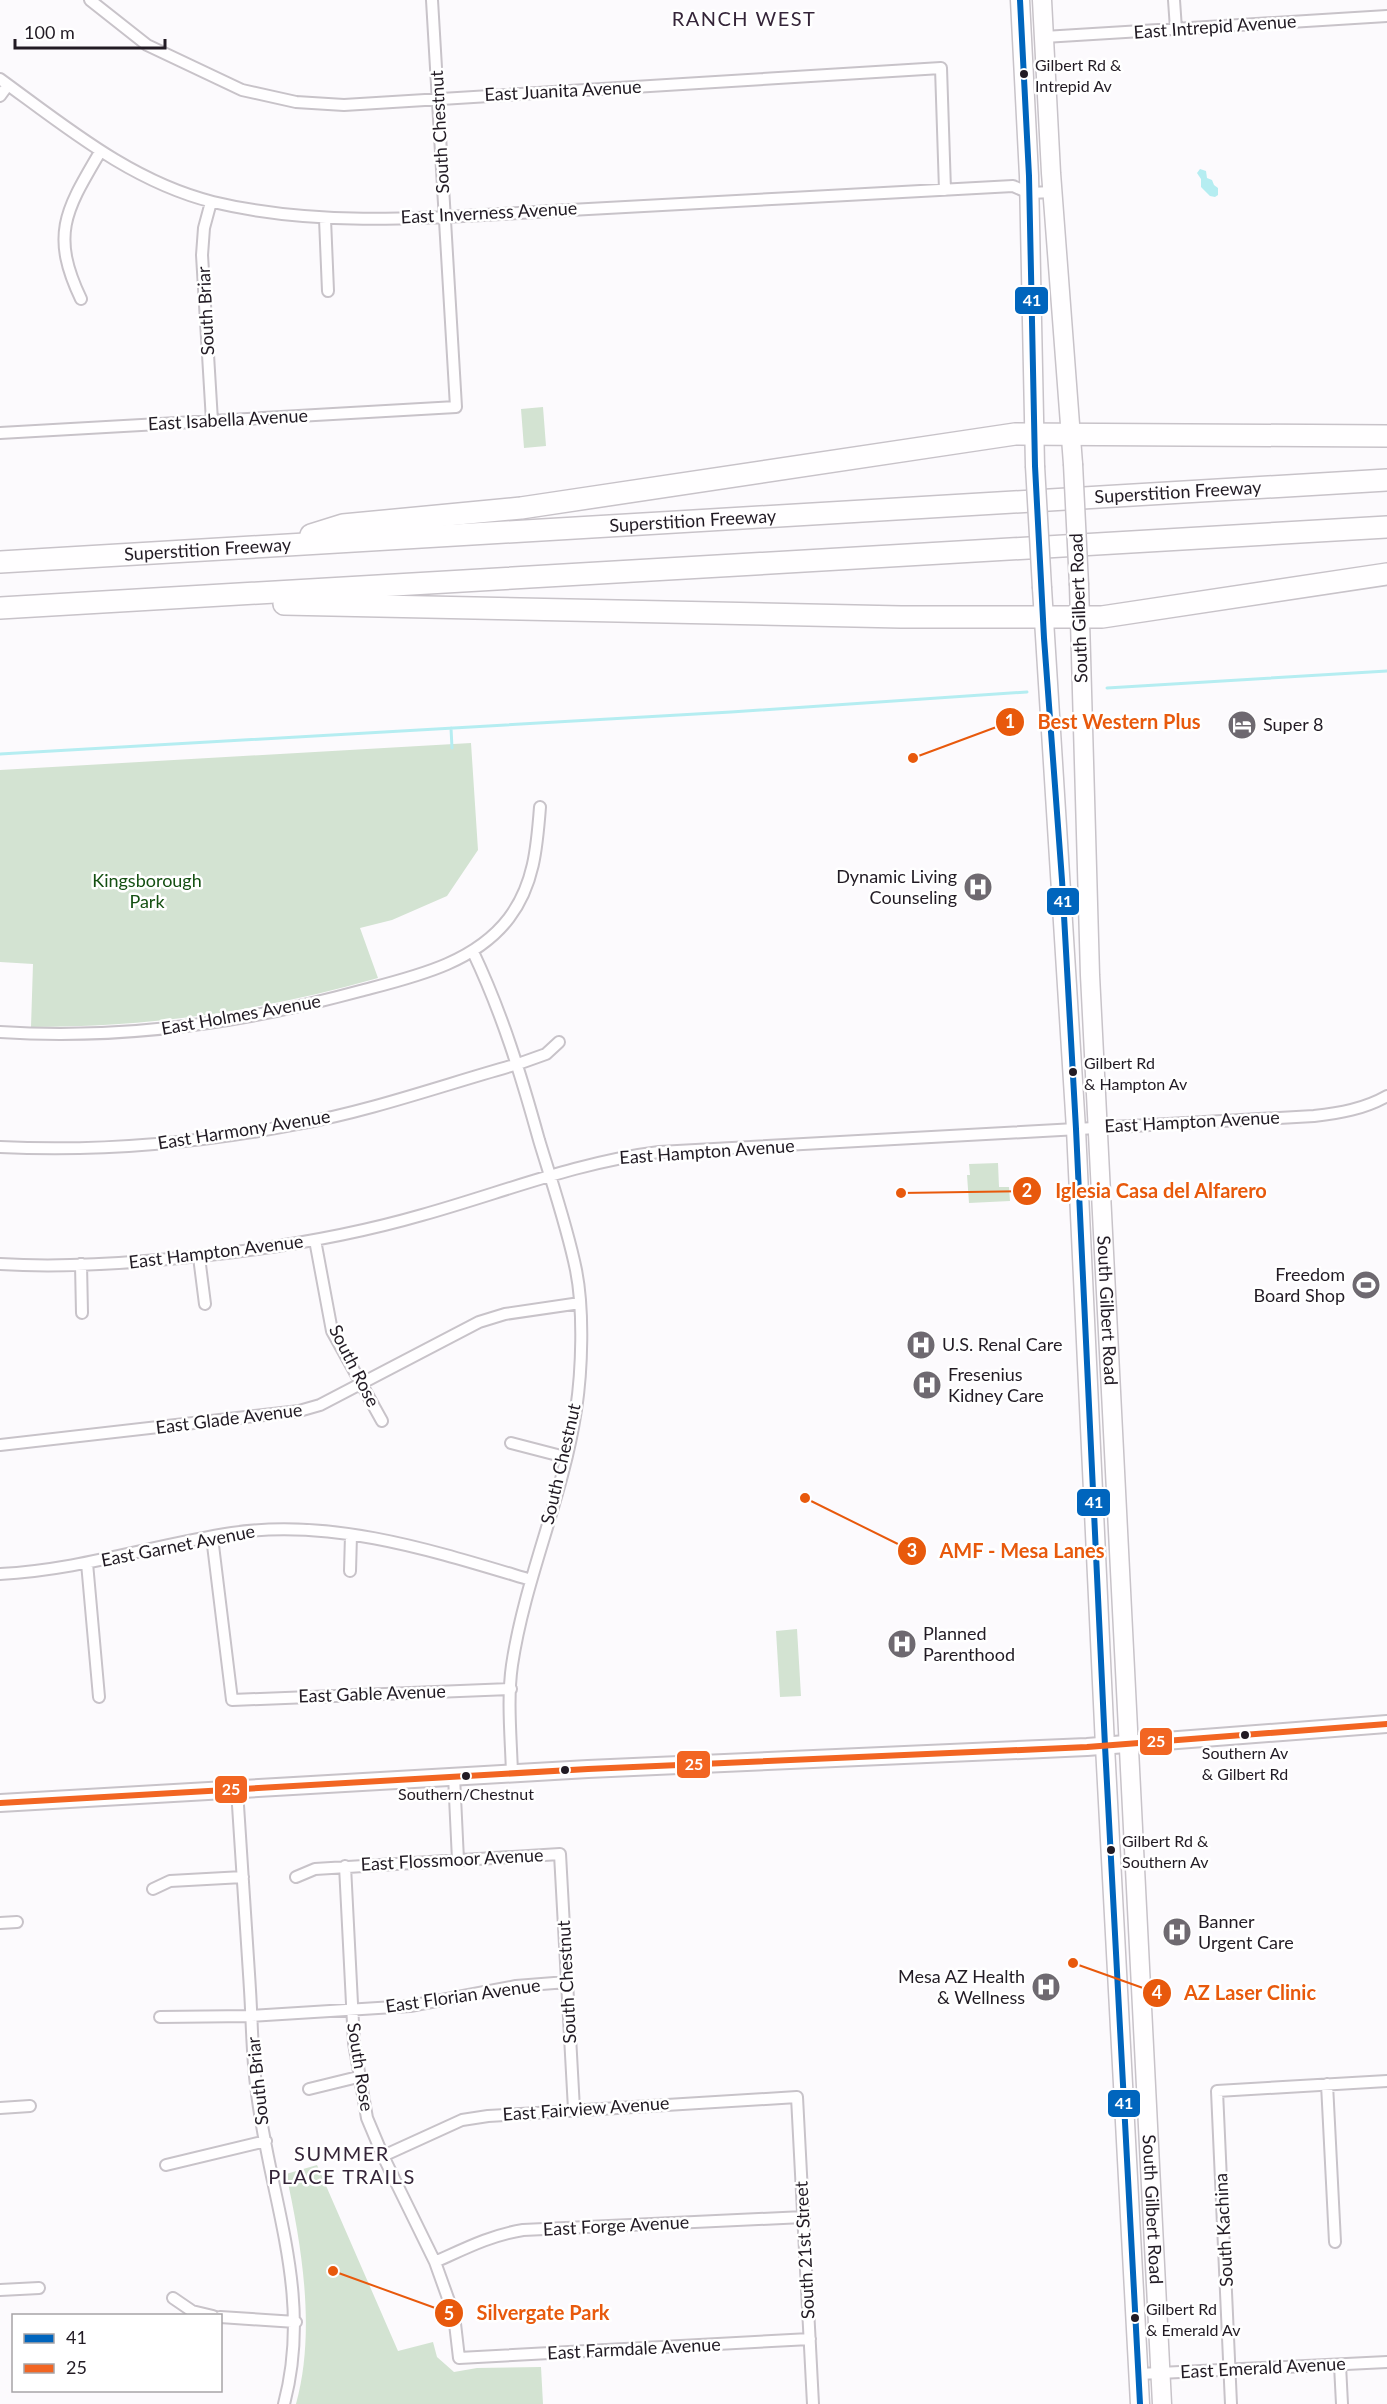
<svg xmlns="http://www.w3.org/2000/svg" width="1387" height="2404" font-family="Lato,sans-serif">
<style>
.green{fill:#d3e3d2}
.water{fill:#b5edf1}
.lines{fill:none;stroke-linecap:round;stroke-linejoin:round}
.stream{stroke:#b5edf1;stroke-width:3}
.minor-casing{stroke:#c8c3c9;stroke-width:14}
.secondary-casing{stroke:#c8c3c9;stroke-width:20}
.primary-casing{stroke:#c8c3c9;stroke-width:21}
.motorway-casing{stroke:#c8c3c9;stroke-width:24}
.minor{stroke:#fffeff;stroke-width:10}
.secondary{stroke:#fffeff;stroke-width:16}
.primary{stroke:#fffeff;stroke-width:18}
.motorway{stroke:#fffeff;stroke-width:21}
.primary-bridge-casing{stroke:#c8c3c9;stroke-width:21;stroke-linecap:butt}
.primary-bridge{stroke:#fffeff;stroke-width:18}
.bus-1-casing{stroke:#fff;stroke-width:10}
.bus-2-casing{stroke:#fff;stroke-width:10}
.bus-1{stroke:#0065bd;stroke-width:6}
.bus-2{stroke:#f26522;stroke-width:6}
.bus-dot{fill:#221b24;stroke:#fff;stroke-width:2}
.labels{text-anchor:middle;stroke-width:5;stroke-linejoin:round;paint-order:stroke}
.bus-label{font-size:16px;fill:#221b24;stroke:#fff;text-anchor:start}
.street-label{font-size:18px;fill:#221b24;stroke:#fff}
.poi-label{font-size:18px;fill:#221b24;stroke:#fff;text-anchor:start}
.park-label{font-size:18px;fill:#155013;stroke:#fff}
.neighbourhood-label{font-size:20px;letter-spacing:1.5px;fill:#352539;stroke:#fff}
.leader{fill:none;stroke:#e8590c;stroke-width:2}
.callout-dot{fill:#e8590c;stroke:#fff;stroke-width:2}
.mark-label{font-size:18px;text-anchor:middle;font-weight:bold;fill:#fff}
.callout-label{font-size:20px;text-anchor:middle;font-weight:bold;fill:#e8590c;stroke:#fff;stroke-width:5;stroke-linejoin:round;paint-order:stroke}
.line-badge{stroke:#fff;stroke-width:2}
.badge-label{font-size:16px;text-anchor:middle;font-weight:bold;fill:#fff}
</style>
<rect width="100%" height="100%" fill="#fcfafd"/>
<path class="green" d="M543,407L546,446L524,448L521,409Z
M471,743L478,850L447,896L392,920L360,928L378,978C262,1011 152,1027 31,1027L33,964L0,962V770Z
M998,1163L999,1187H1009L1010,1201L969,1203L967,1175H970L969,1164Z
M797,1629L801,1696L780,1697L776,1631Z
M317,2165L398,2351L433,2342L437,2357L454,2372L477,2368L541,2367L543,2404H296C316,2332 302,2246 286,2174Z"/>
<path class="water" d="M1200,169L1206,171L1207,178L1212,180L1214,185L1218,188V195L1215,197L1210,196L1201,187V179L1197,173Z"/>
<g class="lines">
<path class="stream" d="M1107,688L1387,671
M451,728L452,748
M0,754L731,712L1027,692"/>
<g class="minor-casing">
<path id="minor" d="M90,0L147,45L242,90L296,102L344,105L941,68L945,190
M1174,0L1176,29
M1044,37L1387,16
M0,79C66,127 132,182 213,202C330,230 452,216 570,210C718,202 865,194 1013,186L1029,193L1053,192
M0,96L8,85
M211,202L204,228L202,255L212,421
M325,219L328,291
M81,299C50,234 66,210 100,152
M0,433L456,407L432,0
M473,952C502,1013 521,1075 539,1140C552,1183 567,1226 576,1270C584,1310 582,1370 576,1410C563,1497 525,1578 512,1665C507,1700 511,1738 512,1774
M0,1032C122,1040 243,1023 360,991C413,977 474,964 509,918C534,885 537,847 540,807
M0,1147C101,1152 200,1143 298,1124C371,1111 446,1084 518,1064L546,1054L559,1042
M315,1240L332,1331L382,1421
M199,1257L205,1304
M0,1264C48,1267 97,1265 145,1261C238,1254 332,1241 422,1215C501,1193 577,1162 659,1152L1314,1116C1340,1113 1364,1109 1387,1096
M81,1264L82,1313
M511,1443L565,1457
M0,1445L299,1411L320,1405L479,1322L505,1314L580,1303
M212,1537L232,1700L511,1689
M87,1563L99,1697
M350,1571L351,1535
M0,1574C79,1570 154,1545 232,1533C334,1518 434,1551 531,1580
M454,1776L458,1860
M237,1790C241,1856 246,1923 250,1990C252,2021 252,2054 256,2085C268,2195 314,2292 284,2404
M345,1866L354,2043L367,2118L383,2156L435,2262L454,2315L459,2358L810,2339
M296,1877L315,1869L560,1854L574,2109
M153,1889L170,1881L243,1877
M0,1923L17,1922
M160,2017L251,2016L410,2006L516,1986L567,1982
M1327,2084L1335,2242
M309,2089L358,2077
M0,2108L30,2106
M383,2156L462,2120L488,2116L797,2097L813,2404
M166,2165L266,2141
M435,2262C464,2249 491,2235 523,2230L804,2217
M0,2290L39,2288
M173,2298L192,2311L213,2316
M220,2317L296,2322
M1340,2365L1342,2404
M1139,2374L1387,2362
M1231,2404L1217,2091L1387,2081"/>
</g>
<g class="secondary-casing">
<path id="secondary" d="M0,1803L588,1769L1087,1747L1387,1724"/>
</g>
<g class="primary-casing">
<g id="primary">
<path d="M1020,0L1029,176L1035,466"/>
<path d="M1042,0L1051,173L1073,464"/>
<path id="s1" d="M1079,585L1090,975L1162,2404"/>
<path d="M1042,588L1076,1129L1105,1746L1140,2404"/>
</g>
</g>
<g class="motorway-casing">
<g id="motorway">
<path d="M311,535L343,525L521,508L1015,434L1387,436"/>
<path id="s2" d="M0,562L1387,480"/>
<path d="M284,604L901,617H1102L1387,574"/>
<path d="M0,608L1387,527"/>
</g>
</g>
<use href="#minor" class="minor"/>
<use href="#secondary" class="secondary"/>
<use href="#primary" class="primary"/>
<use href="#motorway" class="motorway"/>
<g class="primary-bridge-casing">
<path id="primary-bridge" d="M1073,464L1079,585
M1035,466L1042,588"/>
</g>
<use href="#primary-bridge" class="primary-bridge"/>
<g class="bus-1-casing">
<path id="bus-1" d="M1020,0L1029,176L1035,466L1044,638L1062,880L1076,1129L1105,1746L1140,2404"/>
</g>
<g class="bus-2-casing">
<path id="bus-2" d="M0,1803L588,1769L1087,1747L1387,1724"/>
</g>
<use href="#bus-1" class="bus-1"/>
<use href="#bus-2" class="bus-2"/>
</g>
<defs>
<g id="hotel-disc" transform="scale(1.5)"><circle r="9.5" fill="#6e6970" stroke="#fff"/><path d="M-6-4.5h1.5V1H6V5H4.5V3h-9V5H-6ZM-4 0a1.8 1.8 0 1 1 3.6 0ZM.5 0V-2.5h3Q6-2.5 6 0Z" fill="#fff"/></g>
<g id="hospital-disc" transform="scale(1.5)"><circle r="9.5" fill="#6e6970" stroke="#fff"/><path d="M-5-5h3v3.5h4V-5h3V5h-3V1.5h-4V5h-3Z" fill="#fff"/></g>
<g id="stadium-disc" transform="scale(1.5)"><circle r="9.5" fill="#6e6970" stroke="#fff"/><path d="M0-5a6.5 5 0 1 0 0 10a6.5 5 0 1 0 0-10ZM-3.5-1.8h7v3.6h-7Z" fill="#fff"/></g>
</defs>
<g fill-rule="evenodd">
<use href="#hotel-disc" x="1242" y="725"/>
<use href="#hospital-disc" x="978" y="887"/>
<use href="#stadium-disc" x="1366" y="1285"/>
<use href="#hospital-disc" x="921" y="1345"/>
<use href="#hospital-disc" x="927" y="1385"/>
<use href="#hospital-disc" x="902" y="1644"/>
<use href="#hospital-disc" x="1177" y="1932"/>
<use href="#hospital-disc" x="1046" y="1987"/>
</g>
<g class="bus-dot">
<circle cx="1024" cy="74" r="5"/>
<circle cx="1073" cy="1072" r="5"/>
<circle cx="1245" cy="1735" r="5"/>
<circle cx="565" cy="1770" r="5"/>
<circle cx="466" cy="1776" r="5"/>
<circle cx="1111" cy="1850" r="5"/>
<circle cx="1135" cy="2318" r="5"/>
</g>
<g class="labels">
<g class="bus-label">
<text x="1035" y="71">Gilbert Rd &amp;<tspan x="1035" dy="21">Intrepid Av</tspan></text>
<text x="1084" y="1069">Gilbert Rd<tspan x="1084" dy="21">&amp; Hampton Av</tspan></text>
<text x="1245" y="1759" text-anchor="middle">Southern Av<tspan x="1245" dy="21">&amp; Gilbert Rd</tspan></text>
<text x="466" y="1800" text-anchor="middle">Southern/Chestnut</text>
<text x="1122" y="1847">Gilbert Rd &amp;<tspan x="1122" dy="21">Southern Av</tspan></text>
<text x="1146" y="2315">Gilbert Rd<tspan x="1146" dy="21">&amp; Emerald Av</tspan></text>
</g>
<g class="street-label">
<text transform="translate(1215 27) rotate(-4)" y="6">East Intrepid Avenue</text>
<text transform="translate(563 91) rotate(-3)" y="6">East Juanita Avenue</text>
<text transform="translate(440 132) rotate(-93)" y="6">South Chestnut</text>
<text transform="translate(489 213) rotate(-3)" y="6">East Inverness Avenue</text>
<text transform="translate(206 311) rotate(-93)" y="6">South Briar</text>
<text transform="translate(228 420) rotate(-3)" y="6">East Isabella Avenue</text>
<text dy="6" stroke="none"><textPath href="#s2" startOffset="1180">Superstition Freeway</textPath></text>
<text dy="6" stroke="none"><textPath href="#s2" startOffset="694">Superstition Freeway</textPath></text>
<text dy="6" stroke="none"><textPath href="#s2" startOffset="208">Superstition Freeway</textPath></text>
<text transform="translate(1079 608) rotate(-92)" y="6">South Gilbert Road</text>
<text transform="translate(241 1015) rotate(-10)" y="6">East Holmes Avenue</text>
<text transform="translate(1192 1122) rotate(-3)" y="6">East Hampton Avenue</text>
<text transform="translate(244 1130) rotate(-9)" y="6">East Harmony Avenue</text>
<text transform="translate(707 1152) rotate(-4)" y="6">East Hampton Avenue</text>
<text transform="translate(216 1252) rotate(-7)" y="6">East Hampton Avenue</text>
<text dy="6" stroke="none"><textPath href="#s1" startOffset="726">South Gilbert Road</textPath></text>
<text transform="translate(354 1366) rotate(63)" y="6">South Rose</text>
<text transform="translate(229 1419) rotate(-7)" y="6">East Glade Avenue</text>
<text transform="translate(561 1464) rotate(-77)" y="6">South Chestnut</text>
<text transform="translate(178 1546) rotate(-11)" y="6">East Garnet Avenue</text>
<text transform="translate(372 1694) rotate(-2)" y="6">East Gable Avenue</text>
<text transform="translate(452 1860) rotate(-3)" y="6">East Flossmoor Avenue</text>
<text transform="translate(567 1982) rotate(-93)" y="6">South Chestnut</text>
<text transform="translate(463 1996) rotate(-8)" y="6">East Florian Avenue</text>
<text transform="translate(360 2067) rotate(81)" y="6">South Rose</text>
<text transform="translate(258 2081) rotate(-96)" y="6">South Briar</text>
<text transform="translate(586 2109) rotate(-4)" y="6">East Fairview Avenue</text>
<text dy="6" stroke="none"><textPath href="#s1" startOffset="1626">South Gilbert Road</textPath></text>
<text transform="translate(616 2226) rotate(-3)" y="6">East Forge Avenue</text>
<text transform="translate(1224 2230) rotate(-93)" y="6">South Kachina</text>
<text transform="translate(805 2250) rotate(-93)" y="6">South 21st Street</text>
<text transform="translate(634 2349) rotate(-3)" y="6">East Farmdale Avenue</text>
<text transform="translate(1263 2368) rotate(-3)" y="6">East Emerald Avenue</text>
</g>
<g class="poi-label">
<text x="1263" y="731">Super 8</text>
<text x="957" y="883" text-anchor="end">Dynamic Living<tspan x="957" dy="21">Counseling</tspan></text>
<text x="1345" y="1281" text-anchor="end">Freedom<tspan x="1345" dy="21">Board Shop</tspan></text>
<text x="942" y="1351">U.S. Renal Care</text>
<text x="948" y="1381">Fresenius<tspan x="948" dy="21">Kidney Care</tspan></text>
<text x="923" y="1640">Planned<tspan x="923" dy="21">Parenthood</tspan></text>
<text x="1198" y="1928">Banner<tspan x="1198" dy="21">Urgent Care</tspan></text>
<text x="1025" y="1983" text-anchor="end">Mesa AZ Health<tspan x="1025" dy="21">&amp; Wellness</tspan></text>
</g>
<g class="park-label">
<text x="147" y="887">Kingsborough<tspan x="147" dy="21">Park</tspan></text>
</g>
<g class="neighbourhood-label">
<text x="744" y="26">RANCH WEST</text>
<text x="342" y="2161">SUMMER<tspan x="342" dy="23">PLACE TRAILS</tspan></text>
</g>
</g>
<path class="leader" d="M913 758L1010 722M901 1193L1027 1191M805 1498L912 1551M1073 1963L1157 1993M333 2271L449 2313"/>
<g class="callout-dot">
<circle cx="913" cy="758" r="6"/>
<circle cx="901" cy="1193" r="6"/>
<circle cx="805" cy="1498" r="6"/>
<circle cx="1073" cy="1963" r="6"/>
<circle cx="333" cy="2271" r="6"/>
<circle cx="1010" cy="722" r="15"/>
<circle cx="1027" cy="1191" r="15"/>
<circle cx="912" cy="1551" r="15"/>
<circle cx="1157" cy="1993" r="15"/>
<circle cx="449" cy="2313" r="15"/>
</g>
<g class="mark-label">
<text x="1010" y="728">1</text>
<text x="1027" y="1197">2</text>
<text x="912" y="1557">3</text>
<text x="1157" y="1999">4</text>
<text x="449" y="2320">5</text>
</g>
<g class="callout-label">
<text x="1119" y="729">Best Western Plus</text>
<text x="1161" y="1198">Iglesia Casa del Alfarero</text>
<text x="1022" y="1558">AMF - Mesa Lanes</text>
<text x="1250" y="2000">AZ Laser Clinic</text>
<text x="543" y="2320">Silvergate Park</text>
</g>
<g class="line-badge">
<rect x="1014" y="286" width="35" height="29" rx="6" fill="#0065bd"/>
<rect x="1046" y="887" width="34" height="29" rx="6" fill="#0065bd"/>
<rect x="1076" y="1488" width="35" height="29" rx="6" fill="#0065bd"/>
<rect x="1139" y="1727" width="34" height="29" rx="6" fill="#f26522"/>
<rect x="676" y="1750" width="35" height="29" rx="6" fill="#f26522"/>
<rect x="214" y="1775" width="34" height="29" rx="6" fill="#f26522"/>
<rect x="1107" y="2089" width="34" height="29" rx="6" fill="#0065bd"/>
</g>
<g class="badge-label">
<text x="1032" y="306">41</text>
<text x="1063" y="907">41</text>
<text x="1094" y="1508">41</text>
<text x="1156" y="1747">25</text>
<text x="694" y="1770">25</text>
<text x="231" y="1795">25</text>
<text x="1124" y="2109">41</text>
</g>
<rect x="12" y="2314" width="210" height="78" fill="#ffffff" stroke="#a7a4a7" stroke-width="1.5"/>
<rect x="24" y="2334" width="30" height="9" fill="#0065bd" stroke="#a7a4a7" stroke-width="1.5"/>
<text x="66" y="2344" font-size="18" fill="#221b24">41</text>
<rect x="24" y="2364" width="30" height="9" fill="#f26522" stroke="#a7a4a7" stroke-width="1.5"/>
<text x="66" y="2374" font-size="18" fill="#221b24">25</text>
<path d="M15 39v9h150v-9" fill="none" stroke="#221b24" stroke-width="3"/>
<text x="24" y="39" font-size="18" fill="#221b24" stroke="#ffffff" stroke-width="4.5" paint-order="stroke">100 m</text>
</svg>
